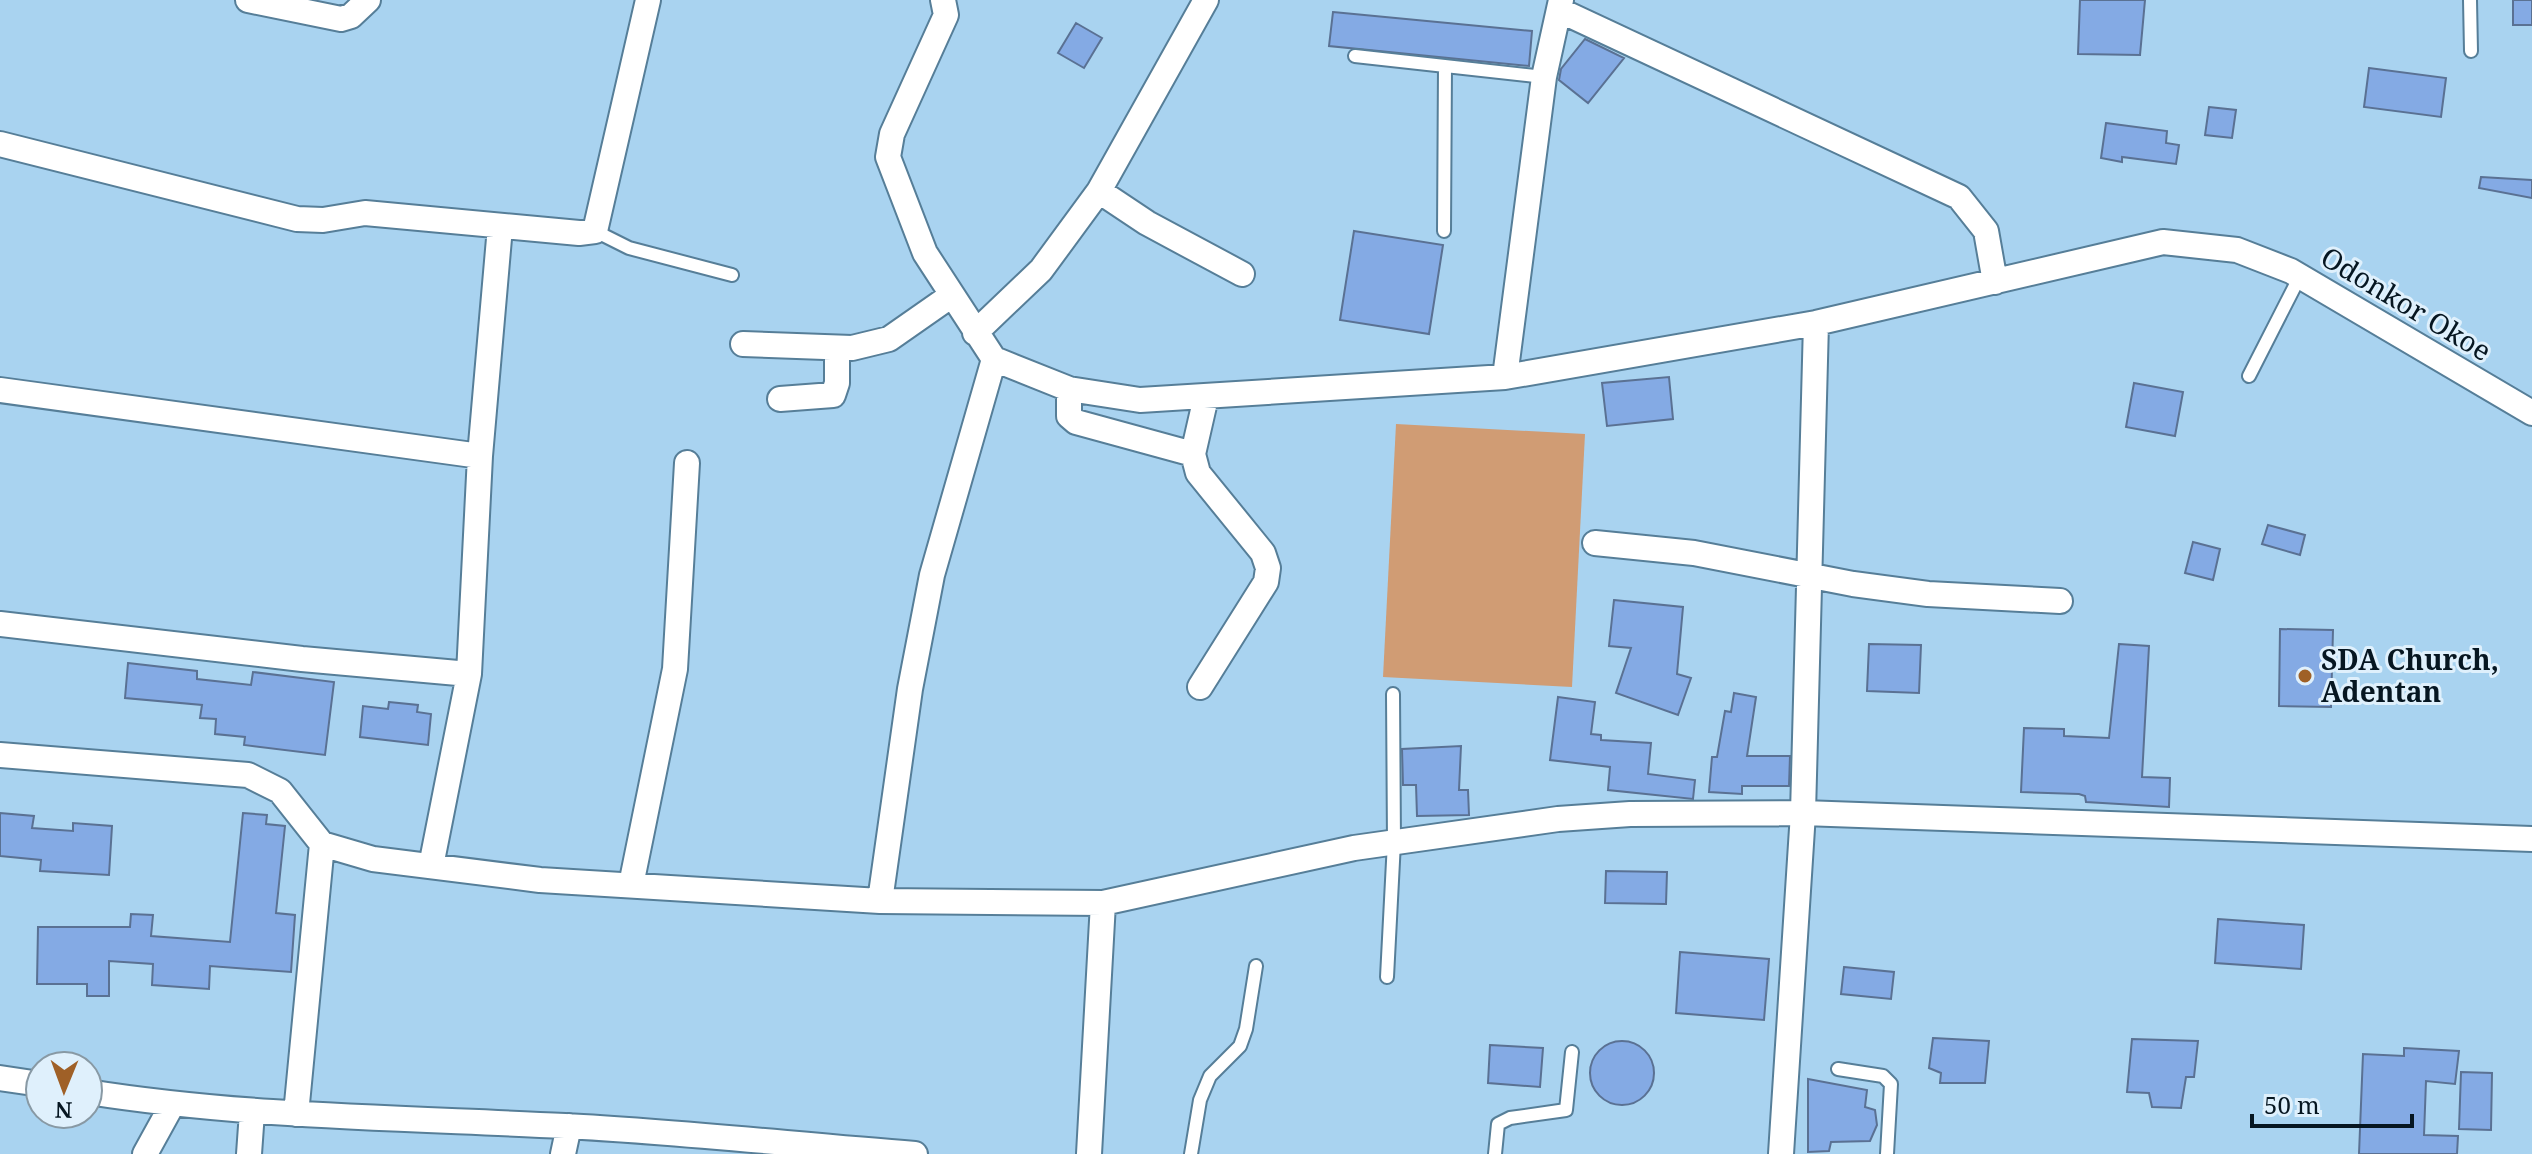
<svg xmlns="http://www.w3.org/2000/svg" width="2532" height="1154" font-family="'Noto Serif',serif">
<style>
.pitch{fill:#d09c74}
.building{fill:#84aae4;stroke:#5a7193;stroke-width:2}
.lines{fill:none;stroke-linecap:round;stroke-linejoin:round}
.service-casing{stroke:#567e98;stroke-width:16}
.minor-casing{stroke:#567e98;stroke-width:28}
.service{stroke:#fff;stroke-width:12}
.minor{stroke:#fff;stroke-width:24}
.poi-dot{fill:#9f6027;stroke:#dff0fc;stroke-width:3}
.labels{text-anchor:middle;stroke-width:6;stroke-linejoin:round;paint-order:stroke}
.street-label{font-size:28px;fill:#061621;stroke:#dff0fc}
.poi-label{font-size:28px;font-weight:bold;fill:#061621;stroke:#dff0fc;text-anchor:start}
</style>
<rect width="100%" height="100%" fill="#a9d3f0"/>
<path class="pitch" d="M1396,424L1585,434L1572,687L1383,677Z"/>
<path class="building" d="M2080,0H2145L2140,55L2078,54Z
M2513,0H2532V25H2513Z
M1333,12L1532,31L1529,66L1329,46Z
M1076,23L1102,38L1084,68L1058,53Z
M1585,39L1624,58L1588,103L1559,80L1561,69Z
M2369,68L2446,78L2441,117L2364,107Z
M2209,107L2236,110L2232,138L2205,135Z
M2106,123L2167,131L2166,143L2179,145L2176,164L2122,157V162L2101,158Z
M2481,177L2532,180V198L2479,188Z
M1354,231L1443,245L1429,334L1340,320Z
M1669,377L1673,419L1607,426L1602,383Z
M2134,383L2183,392L2175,436L2126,427Z
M2268,525L2305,535L2300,555L2262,544Z
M2193,542L2220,549L2213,580L2185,573Z
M1614,600L1683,607L1677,674L1691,678L1678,715L1616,693L1631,648L1609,646Z
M2280,629L2333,630L2331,707L2279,706Z
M1869,644L1921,645L1919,693L1867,691Z
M2119,644L2149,646L2142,777L2170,778L2169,807L2086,802L2085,796L2079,794L2021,792L2024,728L2064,729V736L2109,738Z
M128,663L197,671V679L251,685L253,672L334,682L325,755L244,745L245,737L215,734L216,719L200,718L202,705L125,698Z
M1734,693L1756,697L1747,756H1790L1789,786H1742V794L1709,792L1712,757H1717L1725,711L1731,712Z
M1558,697L1595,702L1591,734L1601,735V740L1651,743L1648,774L1695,780L1693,799L1608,790L1610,767L1550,760Z
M389,702L418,705L417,712L431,714L428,745L360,737L363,706L388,709Z
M1461,746L1459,790H1468L1469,815L1417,816L1416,785H1403L1402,749Z
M0,813L34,816L32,828L73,831V823L112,826L109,875L40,871L41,860L0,856Z
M243,813L267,815L266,824L285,826L276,913L295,915L291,972L210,966L209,989L152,985L153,964L109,961V996H87V984H37L38,927H130L131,914L153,915L151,936L230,942Z
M1606,871L1667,872L1666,904L1605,903Z
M2218,919L2304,925L2301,969L2215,963Z
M1680,952L1769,959L1764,1020L1676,1013Z
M1844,967L1894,972L1891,999L1841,994Z
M1933,1038L1989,1041L1985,1083H1940L1941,1073L1929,1068Z
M2132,1039L2198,1041L2194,1077H2186L2181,1108L2152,1107L2149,1093L2127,1092Z
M1590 1073a32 32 0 1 1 64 0a32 32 0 1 1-64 0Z
M1490,1045L1543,1048L1540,1087L1488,1083Z
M2404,1048L2459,1051L2455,1084L2426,1081L2424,1135L2458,1136L2457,1154H2359L2363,1054L2404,1056Z
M2461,1072L2492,1073L2491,1130L2459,1129Z
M1808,1079L1867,1090L1865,1107L1875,1110L1877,1125L1870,1141L1831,1142L1829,1151L1808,1152Z"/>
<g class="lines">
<g class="service-casing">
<path id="service" d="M2470,0L2471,51
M1355,56L1544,77
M595,231L629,248L732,275
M1444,231L1445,66
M2249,376L2300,276
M1387,977L1394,842L1393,694
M1838,1069L1883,1076L1891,1084L1887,1154
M1191,1154L1200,1100L1210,1076L1240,1046L1246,1029L1256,966
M1495,1154L1498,1124L1510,1118L1566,1110L1572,1052"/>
</g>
<g class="minor-casing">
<path id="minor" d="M248,0L341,19L351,16L368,0
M943,0L946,15L892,134L888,157L925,253L994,359L1069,389L1140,400L1505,377L1816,323L2163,242L2237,250L2291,271L2532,413
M1559,10L1959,197L1986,231L1995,282
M0,144L297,219L323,220L365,213L579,233L595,231L648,0
M1099,191L1147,223L1242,274
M975,333L1041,270L1099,191L1206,0
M743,344L852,348L889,339L952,295
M1505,377L1544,77L1561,0
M1069,389V416L1076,422L1193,454
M0,390L480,456
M780,399L833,395L837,383V349
M1595,543L1694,553L1853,584L1928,594L2060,601
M0,624L302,659L469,674
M1200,687L1266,582L1268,568L1263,553L1198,473L1193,454L1206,397
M0,755L248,775L280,791L322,844L373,859L540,880L880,901L1103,903L1354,848L1558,819L1630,814L1803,813L2532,839
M431,866L469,674L480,456L500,227
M631,885L675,669L687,463
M880,901L910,689L932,575L994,359
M0,1078L40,1084
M88,1092C246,1117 405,1118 565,1126C681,1132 798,1145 915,1154
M296,1114L322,844
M145,1154L172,1105
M249,1154L252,1112
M563,1154L569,1126
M1089,1154L1103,903
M1781,1154L1803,813L1816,323"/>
</g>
<use href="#service" class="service"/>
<use href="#minor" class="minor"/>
</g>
<circle class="poi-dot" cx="2305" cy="676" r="8"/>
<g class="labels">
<g class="street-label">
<text transform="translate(2406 304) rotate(31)" y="10">Odonkor Okoe</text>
</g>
<g class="poi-label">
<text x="2321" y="670">SDA Church,<tspan x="2321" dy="32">Adentan</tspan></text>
</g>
</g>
<g transform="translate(64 1090) rotate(181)"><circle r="38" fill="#dff0fc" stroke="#8899a4" stroke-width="2"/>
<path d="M0-6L14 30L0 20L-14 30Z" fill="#9f6027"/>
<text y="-12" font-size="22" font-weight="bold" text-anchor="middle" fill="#061621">N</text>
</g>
<path d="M2252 1114v12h160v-12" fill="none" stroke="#061621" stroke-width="4"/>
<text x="2264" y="1114" font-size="24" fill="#061621" stroke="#dff0fc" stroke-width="6" paint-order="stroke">50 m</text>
</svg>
